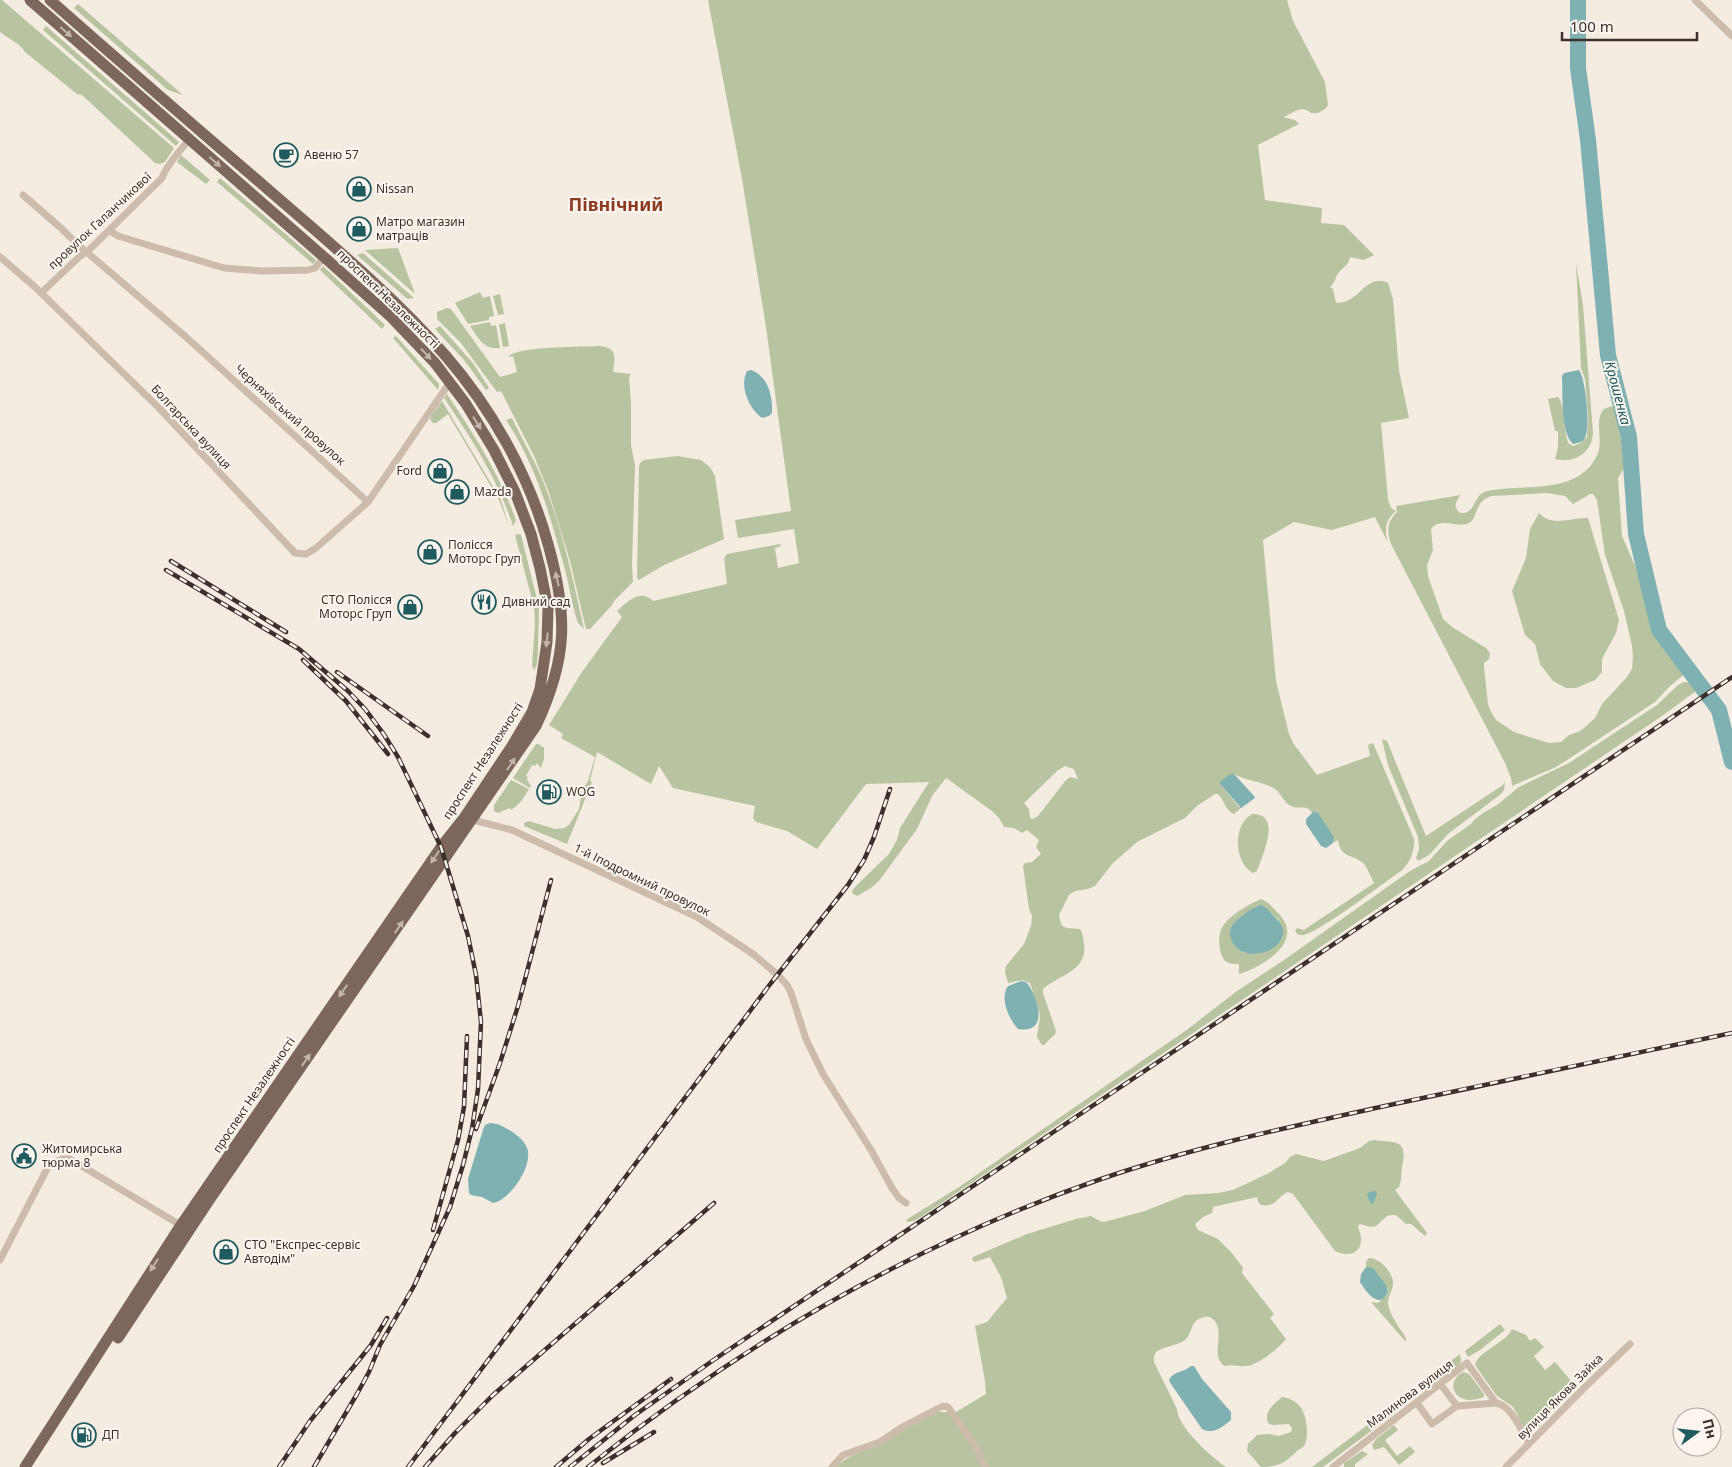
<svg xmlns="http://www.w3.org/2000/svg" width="1732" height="1467" font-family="'Noto Sans',sans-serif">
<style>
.green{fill:#b8c4a0;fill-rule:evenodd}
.water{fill:#7fb0b2}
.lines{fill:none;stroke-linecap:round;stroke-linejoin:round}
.river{stroke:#7fb0b2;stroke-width:16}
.minor{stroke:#cdbbac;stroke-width:7}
.primary{stroke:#7d675c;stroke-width:11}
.rail-casing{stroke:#3b302b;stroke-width:4.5}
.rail{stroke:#fbf5ee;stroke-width:2.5;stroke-dasharray:8;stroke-linecap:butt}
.oneway{fill:#c2b5ac}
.labels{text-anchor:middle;stroke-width:4;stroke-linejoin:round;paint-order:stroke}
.poi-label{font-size:12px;fill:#3b302b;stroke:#fbf5ee;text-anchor:start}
.street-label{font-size:12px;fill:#3b302b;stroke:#fbf5ee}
.water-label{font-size:14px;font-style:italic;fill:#1f5a5e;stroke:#fbf5ee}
.district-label{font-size:18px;font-weight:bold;fill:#8c3b22;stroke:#fbf5ee}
</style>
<rect width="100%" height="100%" fill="#f4ebe1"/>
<path class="green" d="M0,0H2L174,148L165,162L159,164L155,163L82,95L77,94L25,52C20,43 8,39 0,32Z
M708,0H1287L1293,21L1325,82L1328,105L1325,109L1318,113H1311C1302,104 1293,113 1283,117L1295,120L1299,124L1258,145L1265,200L1322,208L1321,223L1344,225L1374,255L1364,260L1350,257C1349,266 1341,268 1337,275C1335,280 1334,283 1330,287L1333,289L1336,303C1341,303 1345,302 1349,300C1361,294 1371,274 1388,283L1393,299L1399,371L1409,418L1381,423L1388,499L1391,508L1396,511C1385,520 1384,530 1388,543L1375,517L1332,530L1294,522L1263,540L1276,681L1289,734L1293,743L1317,775L1370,756L1368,745L1373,743L1414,839C1415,851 1410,863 1401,871C1386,881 1315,936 1302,935C1298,935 1297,934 1295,931L1297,928L1304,930L1374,883C1371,877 1368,869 1364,864C1355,854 1340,859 1338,840L1333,843L1334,837L1316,811L1312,813C1307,804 1299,810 1291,806C1284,803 1281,793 1275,789C1262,781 1246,781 1234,774L1220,784L1239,807H1242L1234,814C1226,811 1224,800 1218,794H1215L1197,806L1185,818L1137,842L1112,864L1095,886L1088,889L1075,891L1069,895L1059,915L1060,920L1062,926L1067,928L1080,929C1083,934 1083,938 1084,944C1088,971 1059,975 1043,989V993L1056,1031L1055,1034L1044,1045H1042L1037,1037L1040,1017L1039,1011L1030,983L1022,980L1008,983L1005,972L1006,966L1024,944L1031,926L1032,916L1029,909L1023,866L1025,863L1032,862L1041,854L1036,847L1039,840L1027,830L1022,833L1014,828L1004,827L999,818L992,811L946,778L932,796L917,829L879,881L871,888L857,896L853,894L852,891L856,886L889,854L897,840L900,828L929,782L866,784L817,849L787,831L756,822L753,818L755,806L673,788L659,766L651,784L597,752L590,781L592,782L567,844L524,826V823L529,821L555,829L564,828L569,825L579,809L582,791L588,781L595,757L561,738L563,734L549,725L582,672L622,617L617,611C627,602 640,588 653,601L727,584L724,558L727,554L780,544L781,546L775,548L778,568L799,563L794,529L738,538L735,520L791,511L766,327L742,179ZM1065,766L1074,769L1078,779L1070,777L1066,780L1038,816L1033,819L1030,818L1029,809L1024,803L1057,771Z
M78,4L183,95L168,90L74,8Z
M46,26L179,142L176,146L43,30Z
M181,155L210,180L206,184L177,162Z
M220,178L316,260L313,264L217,182Z
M398,248L415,294L365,250Z
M363,253L414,298L408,299L405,297L357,255Z
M1576,263L1583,305L1593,433C1592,453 1574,464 1555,459L1558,447V431H1555L1548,399L1558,397C1565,403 1563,432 1569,444L1573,446L1581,443L1587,437L1588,416L1585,379L1581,368Z
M323,266L385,325L382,329L320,270Z
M480,292L483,298L490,296L494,316L489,317V320L468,324L455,303Z
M500,294L504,314L498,315L493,296Z
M447,308L451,309L500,377L517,372L513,356L508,357C516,346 584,347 600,346C618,348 615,358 613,372L631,374L629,378L631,403V445L635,465L632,565L633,582L614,601L612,605L590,629H586L570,561L549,493L535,458L501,391L497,392L461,343L437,319V312Z
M490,322L491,326L496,325L500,348C483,350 479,338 470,326Z
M505,323L509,346L503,347L499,325Z
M440,326L473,363L489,388L486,390L464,360L435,329Z
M396,336L439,384L438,390L393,338Z
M447,394C474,434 500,475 516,520L513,526C498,479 471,438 444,398Z
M442,401L501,500L509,526L499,500L448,414L436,423H433L430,420L431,416Z
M1612,406L1617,412L1627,449L1626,465L1618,478L1622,536L1641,579L1646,596L1657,614L1664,635L1680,653L1687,667V672L1669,687L1655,702L1567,760L1554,768L1512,786L1511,778L1505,763L1392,546C1386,532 1387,522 1397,512L1396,506L1461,495C1455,502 1453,507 1460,513C1476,515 1473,494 1487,491C1522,483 1580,497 1598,453C1603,439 1594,420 1604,409ZM1547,493L1565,496L1573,504L1590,494H1593L1597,500L1605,555L1624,611L1632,646L1633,657L1632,669L1627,677L1602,704L1595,718L1583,729L1578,732L1569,735L1561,742L1549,743L1514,732L1496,720L1491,712L1488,704L1484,667V663L1489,659L1490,653L1486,648L1452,627L1443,619L1428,576L1427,565L1433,550L1431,529C1441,516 1457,529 1469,523C1478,518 1474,502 1491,496Z
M512,418C522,439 534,459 543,481C562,528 573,579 584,629L578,623C572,606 570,588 565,570C551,518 536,465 506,420Z
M677,456L701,460L710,467L715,476L724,539L664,565L639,580L637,578L639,468L640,463L644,460Z
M1539,513C1553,528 1570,517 1588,518L1619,620L1616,633L1602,659V672L1595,680L1576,688H1566L1553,681L1540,664L1535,644L1525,635L1512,591L1526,558L1530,529Z
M519,534L521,535L539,607L538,650L537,664L534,671L532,665L535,624L534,607L515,535Z
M1684,682L1696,683L1698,688L1696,691L1662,716L921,1217L914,1221L907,1222L906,1220L959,1187L1188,1029L1237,991L1284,960L1410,871L1429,861L1447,841L1471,824L1474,820L1483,813L1497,805L1519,787L1569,763L1657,705L1678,685Z
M1382,739L1387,741L1426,836L1503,785L1505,781L1504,790L1501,794L1448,834L1429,855L1418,861L1416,858L1419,849L1418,837L1388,765Z
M536,744H539L542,747H544V759L541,768L537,763L535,766L532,765L526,776L528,777L527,780L531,786L530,788L513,778Z
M511,780L529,789C524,798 520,804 511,810L510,808L498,813L494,811V805Z
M1252,814C1283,813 1262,856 1257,871L1253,873C1234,863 1232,825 1252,814Z
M1261,899C1269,902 1273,908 1279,914C1305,942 1263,966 1240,974H1239V964C1235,964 1230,964 1227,962C1218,957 1217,933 1223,926C1230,915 1249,904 1261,899ZM1258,906L1265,907L1279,920L1258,954L1242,952L1247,913Z
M1374,1140C1397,1143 1408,1139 1402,1167C1401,1174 1402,1180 1399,1187L1395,1190L1427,1233L1425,1236L1411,1224H1406L1396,1215H1392L1387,1216L1376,1226L1371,1227L1360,1224L1358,1226C1359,1231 1361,1234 1361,1238C1362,1255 1347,1257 1335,1251L1293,1194L1288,1192C1276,1197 1278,1207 1261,1205L1258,1202L1257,1197L1213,1207L1212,1213L1203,1217L1195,1224L1198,1230L1218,1239L1231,1252L1243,1268L1242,1273L1274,1314L1270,1318L1286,1339C1279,1348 1258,1365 1246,1366C1239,1367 1232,1364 1225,1366C1209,1357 1226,1333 1214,1320C1211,1317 1208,1316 1204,1317C1190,1320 1193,1333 1185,1340C1177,1346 1164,1346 1156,1352L1154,1357V1362L1177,1409C1177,1426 1212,1458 1226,1467H836L847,1458L870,1448L937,1412H956L986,1394L985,1381L975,1326L987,1322L1007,1298L1001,1277L990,1257L975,1262L972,1260L973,1257L1027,1234L1076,1219L1091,1216L1100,1221L1104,1222L1145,1211L1185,1195L1218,1193L1233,1190L1267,1174L1285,1163L1290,1157L1296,1154L1324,1161L1360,1148L1369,1141Z
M1369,1258C1380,1258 1394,1273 1393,1285C1392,1291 1388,1297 1388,1303C1389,1315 1400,1328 1406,1338V1342L1371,1302L1378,1303C1383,1298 1389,1297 1388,1289L1368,1267H1366V1262Z
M1500,1324L1505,1330L1480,1350L1468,1357L1465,1351Z
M1512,1329L1526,1335L1530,1341L1535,1338L1544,1347L1534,1356L1545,1370L1555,1362L1571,1381L1540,1426L1533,1431L1527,1429L1523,1426L1513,1407L1496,1395L1475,1365C1478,1351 1505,1344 1512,1329Z
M1460,1354L1461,1362L1458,1366L1425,1391L1420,1385Z
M1463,1372L1469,1374L1484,1394V1397C1479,1399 1474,1400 1468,1400C1451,1398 1448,1380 1463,1372Z
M1282,1397C1301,1400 1306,1413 1307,1430C1307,1435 1307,1441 1304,1446C1302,1448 1300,1449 1298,1450C1285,1463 1279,1467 1261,1467L1247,1451L1248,1444L1257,1435L1269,1434L1279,1436L1291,1432L1292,1428L1289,1424L1274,1425L1269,1424C1262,1413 1274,1404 1282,1397Z
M1391,1407L1395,1413L1323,1467H1312Z
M1394,1425L1398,1430L1385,1440L1397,1456L1410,1446L1415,1452L1399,1465L1384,1447L1374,1450L1372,1445L1376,1439Z
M1362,1451L1368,1454L1355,1464V1467H1344V1463Z"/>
<path class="water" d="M751,370C768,376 773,396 772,413L769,416L762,418C749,409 739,386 747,371Z
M1579,370C1586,379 1591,431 1584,440C1581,443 1577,443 1573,444C1560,432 1563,393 1562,376L1564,373Z
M1234,774L1254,796L1255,798L1241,808L1220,784V782L1229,775Z
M1314,811L1318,813L1334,837L1333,843L1326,848L1321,846L1306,824V819Z
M1261,905C1267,907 1269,911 1273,915C1278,920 1285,927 1283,935C1278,953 1248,961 1235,946C1232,942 1228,933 1231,928C1234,920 1253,907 1261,905Z
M1021,981L1026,982C1038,995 1050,1035 1018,1029C1009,1019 999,998 1008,986Z
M490,1123C498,1123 504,1127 511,1131C518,1136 524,1140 527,1148C534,1165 510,1200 493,1203L482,1197L471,1195L469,1193L468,1179L483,1130L485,1125Z
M1376,1191L1377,1194L1373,1204L1370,1202L1367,1195L1369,1192Z
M1366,1267L1373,1268L1386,1285L1388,1292C1380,1311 1366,1292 1360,1282L1361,1274Z
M1191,1366H1194L1202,1379L1231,1412V1420C1222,1427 1214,1435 1202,1429L1169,1381C1172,1371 1183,1373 1191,1366Z"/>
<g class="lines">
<path class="river" d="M1578,0V68L1588,140L1608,355L1629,437L1636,534L1659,630L1719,710L1732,762"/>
<path class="minor" d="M1695,0L1732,36
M23,195L62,229L76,243L186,337L368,502
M109,230L118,236L224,268L262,271L308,270L315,268L324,257
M0,257L35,287L159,408L295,553L306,554L316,548L368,502L450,382
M41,293L79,257L89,250L162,178C166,167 181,149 190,139
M469,819L512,830L697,917L753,954L778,975L787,985L791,993L806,1039L823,1074L871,1150L892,1188L899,1198L906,1203
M0,1260L49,1165L62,1159H70L182,1226
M1441,1385L1457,1406
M1417,1403L1432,1424L1457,1406L1496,1403
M832,1467L843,1455L880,1442L904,1426L943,1406L948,1407L976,1447L985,1467
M1333,1467L1467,1363L1496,1403C1511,1405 1521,1430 1529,1443
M1506,1467L1583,1389L1630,1344"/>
<path class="primary" d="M50,0C118,60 187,120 256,179C320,235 388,290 445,355C492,409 529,475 548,544C568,615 568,658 536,726L210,1199L118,1338
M25,1467L181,1225L441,847L464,818L512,746L532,712L540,689L547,642L548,608L540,568L531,534L515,492L494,450L466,404L435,363L391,317L324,257L30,0"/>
<g class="rail-casing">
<path id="rail" d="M171,561L286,632
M166,570L299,649L348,691L365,709L383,733L398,757L441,847L468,936L476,975L481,1022L478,1089L472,1129L463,1165L450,1207L414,1286L380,1345L369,1372L357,1394L314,1467
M303,660L346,701L388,754
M337,672L428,736
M476,1129L500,1063L518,1006L551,880
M433,1230L458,1140L464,1107L467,1036
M603,1463L654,1432
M279,1467L310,1421L371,1345L387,1318
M408,1467L771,983L848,885L864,860L874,837L890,789
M425,1467L455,1433L493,1395L714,1203
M556,1467L589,1439L671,1379
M570,1467L635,1415L715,1359L1732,677
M588,1467C743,1343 913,1244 1101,1179C1194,1147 1289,1127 1385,1106C1500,1081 1616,1057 1732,1033"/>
</g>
<use href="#rail" class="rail"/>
</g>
<defs><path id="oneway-solid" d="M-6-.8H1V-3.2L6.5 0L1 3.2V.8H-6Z" transform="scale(1.25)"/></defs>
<g class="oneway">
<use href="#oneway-solid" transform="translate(66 32) rotate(41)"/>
<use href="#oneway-solid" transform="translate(215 162) rotate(41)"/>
<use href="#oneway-solid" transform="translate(426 354) rotate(47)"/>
<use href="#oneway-solid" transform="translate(477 423) rotate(58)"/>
<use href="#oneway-solid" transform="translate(557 579) rotate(-103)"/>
<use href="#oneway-solid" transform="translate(547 640) rotate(96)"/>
<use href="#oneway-solid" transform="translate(511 764) rotate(-56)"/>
<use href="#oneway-solid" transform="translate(435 857) rotate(124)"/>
<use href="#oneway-solid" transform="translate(399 927) rotate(-55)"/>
<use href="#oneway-solid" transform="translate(343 991) rotate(124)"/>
<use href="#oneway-solid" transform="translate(306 1060) rotate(-55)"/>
<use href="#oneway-solid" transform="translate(154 1265) rotate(123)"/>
</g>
<defs>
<g id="cafe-ring" transform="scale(1.25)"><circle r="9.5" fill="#fbf5ee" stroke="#1f5a5e" stroke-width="1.5"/><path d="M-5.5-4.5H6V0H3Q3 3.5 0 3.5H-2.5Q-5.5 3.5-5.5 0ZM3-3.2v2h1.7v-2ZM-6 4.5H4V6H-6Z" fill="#1f5a5e"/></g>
<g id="shop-ring" transform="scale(1.25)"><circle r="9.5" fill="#fbf5ee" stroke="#1f5a5e" stroke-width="1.5"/><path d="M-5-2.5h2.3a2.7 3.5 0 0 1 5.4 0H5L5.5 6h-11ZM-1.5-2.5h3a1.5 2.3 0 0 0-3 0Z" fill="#1f5a5e"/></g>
<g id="restaurant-ring" transform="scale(1.25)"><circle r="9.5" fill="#fbf5ee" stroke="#1f5a5e" stroke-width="1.5"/><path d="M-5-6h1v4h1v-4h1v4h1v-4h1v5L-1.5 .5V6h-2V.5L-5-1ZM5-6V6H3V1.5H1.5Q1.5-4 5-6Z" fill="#1f5a5e"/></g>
<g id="fuel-ring" transform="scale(1.25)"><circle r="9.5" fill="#fbf5ee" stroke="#1f5a5e" stroke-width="1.5"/><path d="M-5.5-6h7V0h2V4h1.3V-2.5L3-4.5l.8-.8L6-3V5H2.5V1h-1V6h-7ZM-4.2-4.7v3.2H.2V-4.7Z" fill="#1f5a5e"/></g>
<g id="civic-ring" transform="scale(1.25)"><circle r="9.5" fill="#fbf5ee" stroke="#1f5a5e" stroke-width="1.5"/><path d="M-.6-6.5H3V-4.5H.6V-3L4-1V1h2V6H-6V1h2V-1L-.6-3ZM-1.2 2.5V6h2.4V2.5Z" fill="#1f5a5e"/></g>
</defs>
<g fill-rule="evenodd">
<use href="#cafe-ring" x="286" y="155"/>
<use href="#shop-ring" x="359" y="189"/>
<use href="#shop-ring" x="359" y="229"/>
<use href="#shop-ring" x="440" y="471"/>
<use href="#shop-ring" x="457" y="492"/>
<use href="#shop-ring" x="430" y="552"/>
<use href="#restaurant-ring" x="484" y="602"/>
<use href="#shop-ring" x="410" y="607"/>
<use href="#fuel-ring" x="549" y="792"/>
<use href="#civic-ring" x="24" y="1156"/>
<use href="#shop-ring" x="226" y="1252"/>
<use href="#fuel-ring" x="84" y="1435"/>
</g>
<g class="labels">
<g class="poi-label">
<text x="304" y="159">Авеню 57</text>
<text x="376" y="193">Nissan</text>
<text x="376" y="226">Матро магазин<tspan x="376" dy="14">матраців</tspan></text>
<text x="422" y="475" text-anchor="end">Ford</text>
<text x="474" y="496">Mazda</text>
<text x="448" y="549">Полісся<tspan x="448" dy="14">Моторс Груп</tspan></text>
<text x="392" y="604" text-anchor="end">СТО Полісся<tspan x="392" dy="14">Моторс Груп</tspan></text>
<text x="502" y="606">Дивний сад</text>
<text x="566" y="796">WOG</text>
<text x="42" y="1153">Житомирська<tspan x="42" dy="14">тюрма 8</tspan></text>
<text x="244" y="1249">СТО "Експрес-сервіс<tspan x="244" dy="14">Автодім"</tspan></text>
<text x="102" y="1439">ДП</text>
</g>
<g class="street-label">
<text transform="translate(100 221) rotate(-43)" y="4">провулок Галанчикової</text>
<text transform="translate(388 299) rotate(44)" y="4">проспект Незалежності</text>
<text transform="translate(290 415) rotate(42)" y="4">Черняхівський провулок</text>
<text transform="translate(191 427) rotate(47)" y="4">Болгарська вулиця</text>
<text transform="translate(483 761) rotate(-57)" y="4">проспект Незалежності</text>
<text transform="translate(642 880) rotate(26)" y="4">1-й Іподромний провулок</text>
<text transform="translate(254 1095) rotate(-56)" y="4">проспект Незалежності</text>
<text transform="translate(1410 1394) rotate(-37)" y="4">Малинова вулиця</text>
<text transform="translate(1560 1397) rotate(-45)" y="4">вулиця Якова Зайка</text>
</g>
<g class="water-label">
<text transform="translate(1618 393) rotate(75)" y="5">Крошенка</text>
</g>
<g class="district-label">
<text x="616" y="211">Північний</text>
</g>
</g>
<g transform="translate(1697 1432) rotate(75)"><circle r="24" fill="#fbf5ee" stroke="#aea6a0"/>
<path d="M0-4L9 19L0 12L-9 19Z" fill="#1f5a5e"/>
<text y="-8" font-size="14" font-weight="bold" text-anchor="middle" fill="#3b302b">Пн</text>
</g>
<path d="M1562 32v8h135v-8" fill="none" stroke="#3b302b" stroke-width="2.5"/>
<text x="1570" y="32" font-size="15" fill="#3b302b" stroke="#fbf5ee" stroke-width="4" paint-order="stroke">100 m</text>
</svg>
